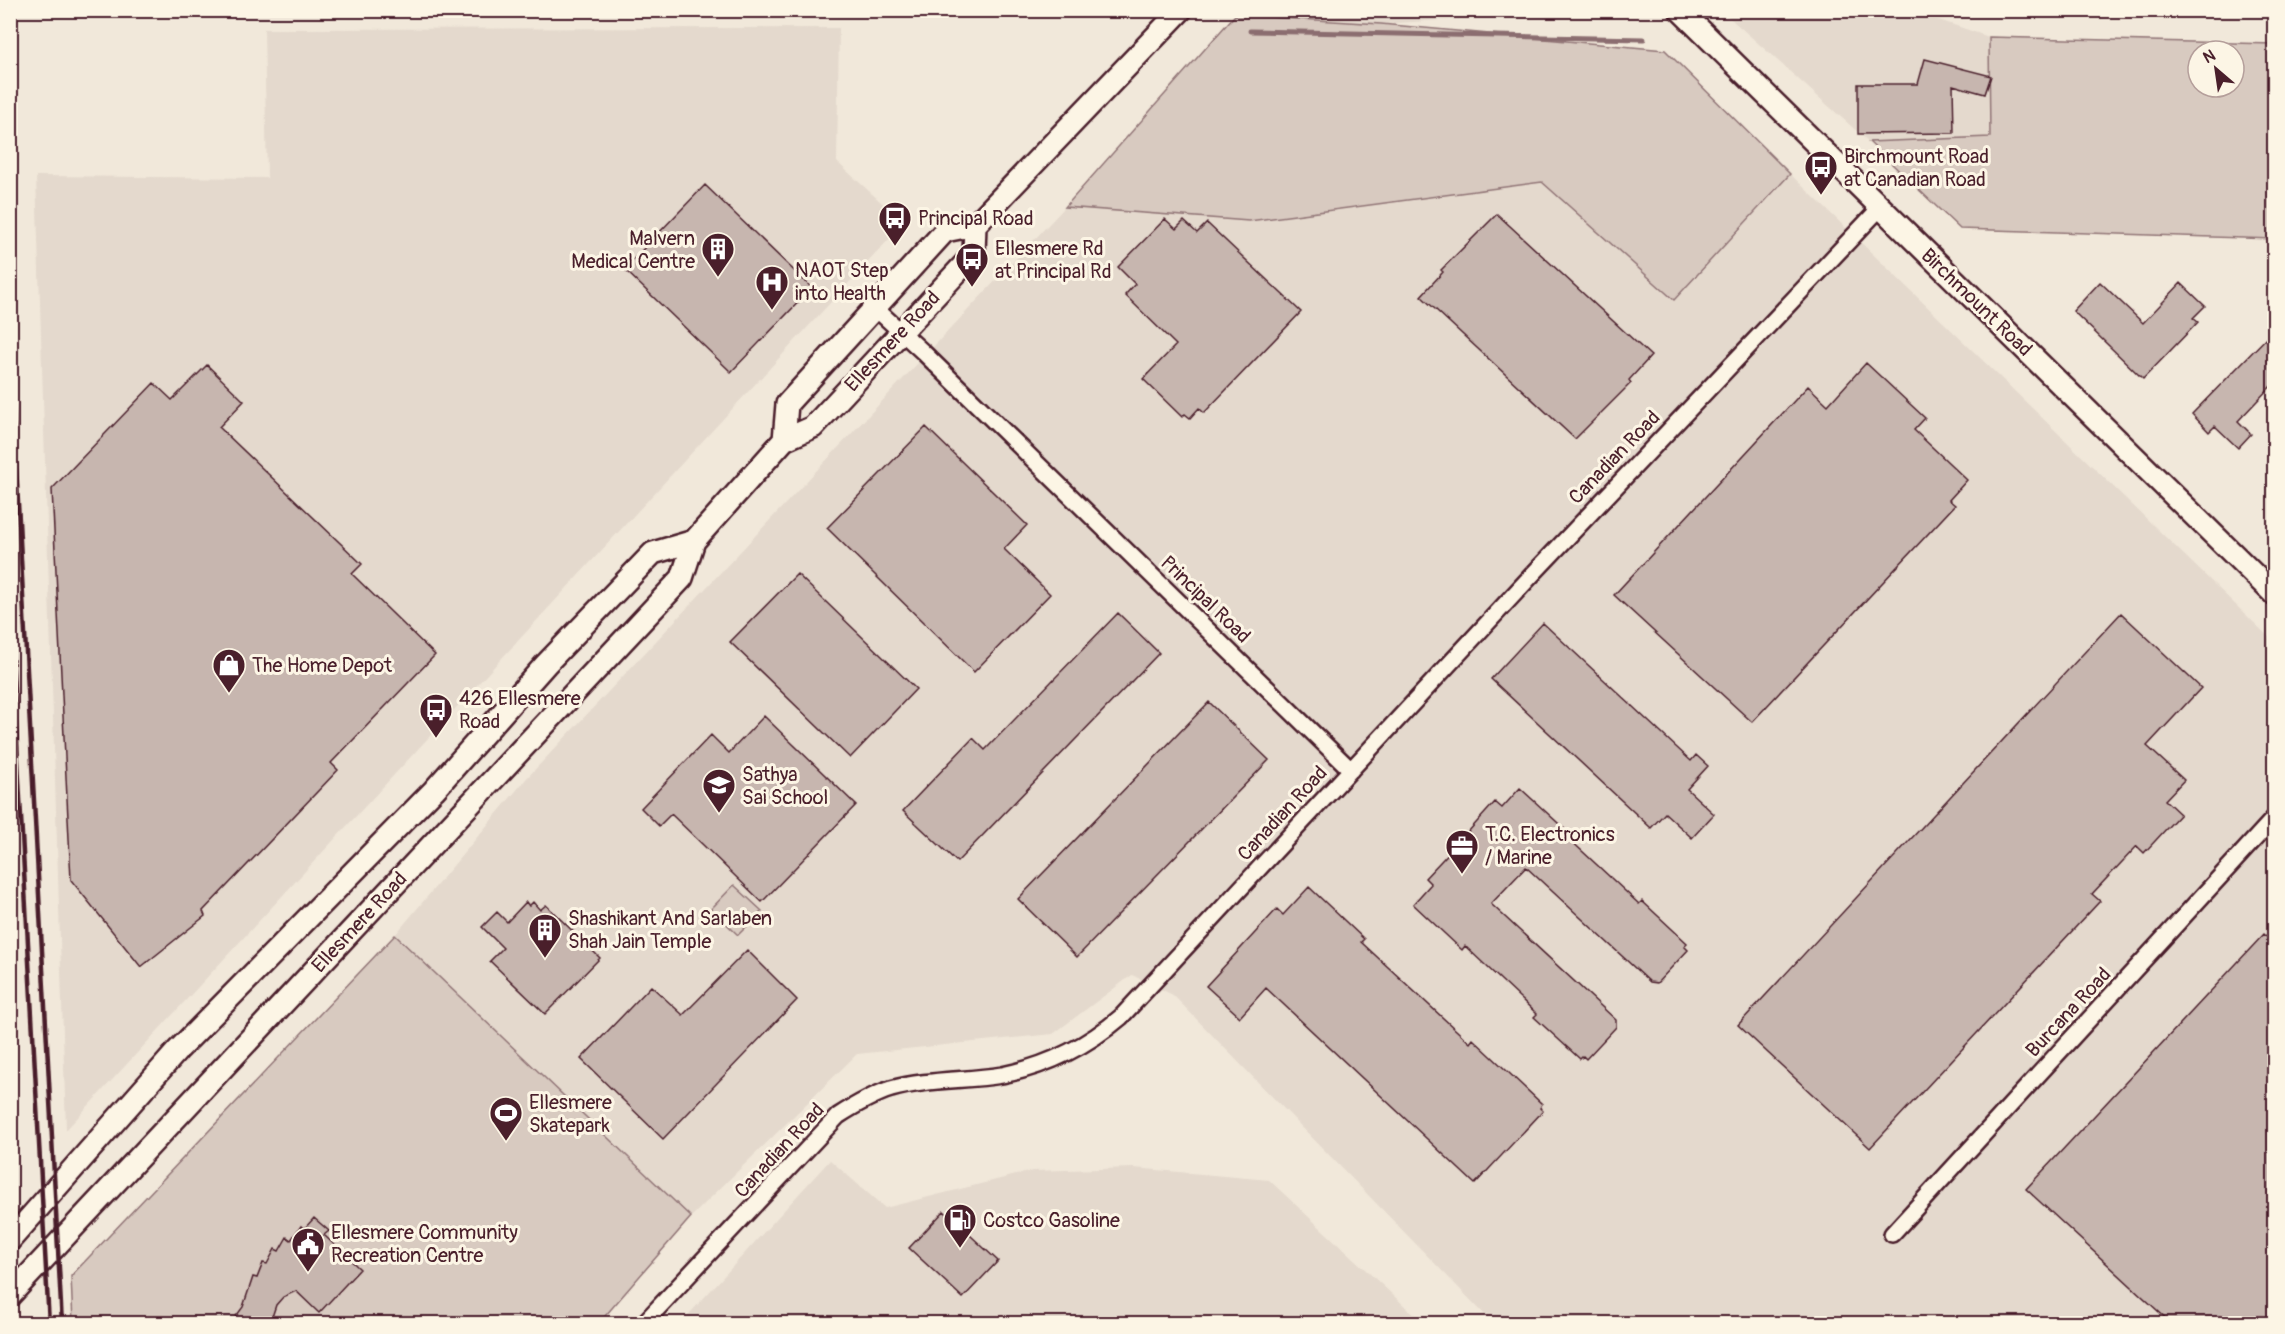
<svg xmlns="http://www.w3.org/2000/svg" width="2285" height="1334" font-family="Pangolin,sans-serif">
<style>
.built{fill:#e4d9cd}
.green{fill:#d8cac0;stroke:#917476;stroke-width:1.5;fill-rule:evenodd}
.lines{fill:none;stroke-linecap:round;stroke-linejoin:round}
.stream{stroke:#8b6d6f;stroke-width:5}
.building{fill:#c7b6af;stroke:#4a1f2b;stroke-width:1.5}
.street-casing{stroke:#4a1f2b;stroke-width:20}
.secondary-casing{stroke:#4a1f2b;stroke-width:26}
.street{stroke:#fcf5e5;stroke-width:15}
.secondary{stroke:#fcf5e5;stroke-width:21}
.rail{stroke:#4a1f2b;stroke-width:4.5}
.labels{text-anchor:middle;stroke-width:6;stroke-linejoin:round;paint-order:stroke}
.poi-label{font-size:20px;fill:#4a1f2b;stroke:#fcf5e5;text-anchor:start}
.street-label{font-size:20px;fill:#4a1f2b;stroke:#fcf5e5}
</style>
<rect width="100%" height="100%" fill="#f1e8da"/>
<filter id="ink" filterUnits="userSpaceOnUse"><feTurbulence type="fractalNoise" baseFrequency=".0167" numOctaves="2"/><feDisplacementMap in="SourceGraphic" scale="12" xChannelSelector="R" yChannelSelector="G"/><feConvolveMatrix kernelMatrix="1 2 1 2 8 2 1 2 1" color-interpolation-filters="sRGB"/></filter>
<g filter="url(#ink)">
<path class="built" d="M1240,10L1494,11L1488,17L1381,24L1235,15Z
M1722,11H1923L1930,17L1989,37L1990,137L1869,142Z
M839,28L837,162L904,223L66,1130L36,176L267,178L264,29Z
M1790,174L2274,642V1323H1493L1173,995L1132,975L1053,1034L857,1054L691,1217L395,935L526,779L1065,207L1249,221L1542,182L1674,300Z
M830,1160L885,1208L1032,1171L1134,1168L1269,1180L1423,1323L680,1324Z"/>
<path class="green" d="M1235,15L1381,24L1665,50L1790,174L1674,300L1542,182L1249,221L1065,207Z
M1989,37L2274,44V239L1960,229L1869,142L1990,137ZM2198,51H2234V87H2198Z
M734,885L762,911L738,935L711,909Z
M395,935L691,1217L599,1323H73L71,1276Z"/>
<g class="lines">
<path class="stream" d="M902,10L1099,14
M1250,31L1644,39"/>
</g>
<path class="building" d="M1925,59L1991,76L1985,94L1953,85L1954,133L1858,134V84H1918Z
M705,185L812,288L731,372L624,269Z
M1497,214L1651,356L1629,380L1631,383L1575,439L1421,296L1443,272L1441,270Z
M1165,219L1176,229L1184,221L1197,233L1207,223L1301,312L1204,413L1199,408L1190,418L1185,414L1182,417L1143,379L1176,345L1125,295L1135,284L1118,267Z
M2100,282L2143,323L2181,283L2205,306L2193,318L2198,322L2143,379L2073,311Z
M2274,330V383L2238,421L2251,434L2238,448L2215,426L2209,432L2192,414Z
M1866,363L1925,418L1914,430L1967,480L1949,500L1955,505L1752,722L1614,595L1808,386L1828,405Z
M207,365L244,401L219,427L362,564L352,574L435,655L331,763L338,770L203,911L205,916L141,967L71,880L52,489L154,383L172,400Z
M926,427L1027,525L1004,549L1050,594L974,672L827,528Z
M797,574L916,689L850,758L730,642Z
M1118,613L1159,653L957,862L903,811L973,738L985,750Z
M2121,613L2201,688L2147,746L2184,780L2165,800L2180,814L2144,853L2137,846L2092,894L2100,901L1870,1148L1738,1025Z
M1543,623L1691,761L1696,755L1708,766L1687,789L1714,814L1692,838L1665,813L1651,828L1491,679Z
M1209,702L1269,760L1077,957L1018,899Z
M764,716L856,805L762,902L671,814L659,826L641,808L711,735L729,753Z
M1520,788L1570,834L1567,837L1639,904L1642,901L1687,943L1684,946L1688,950L1657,983L1650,982L1526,867L1491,904L1616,1020V1027L1586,1059L1583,1056L1580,1059L1534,1017L1537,1014L1465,946L1462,950L1413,904L1431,884L1425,878L1458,843L1495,802L1502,808Z
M1309,887L1364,939L1361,942L1470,1043L1473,1039L1542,1104L1540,1108L1543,1111L1475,1184L1266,988L1240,1017L1206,986L1277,909L1283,915Z
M526,902L529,906L533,902L540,910L546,905L600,958L545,1014L490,961L503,948L482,927L497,912L507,922Z
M2264,934L2274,944V1323H2171L2026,1189Z
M747,950L797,1000L663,1139L581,1059L651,986L683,1015Z
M944,1211L998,1261L963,1298L909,1248Z
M314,1218L329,1231L324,1235L360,1269L319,1313L296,1291L283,1297L276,1305L270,1323H231L243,1307L253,1277L257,1278L263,1263L267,1264L275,1249L279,1251L287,1237L291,1240L301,1226L304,1229Z"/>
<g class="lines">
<g class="street-casing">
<path id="street" d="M875,308L923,352L1351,770
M1892,1234L2274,818
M643,1324L838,1116C855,1105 872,1095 891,1089C927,1079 965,1081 1002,1075C1047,1066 1086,1047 1121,1017L1532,575L1880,208"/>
</g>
<g class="secondary-casing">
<path id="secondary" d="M1680,10L2274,594
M784,440L787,404L945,231L975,225L1181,10
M10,1240L178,1050L434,790L546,664L653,553L694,541
M10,1295L682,578L694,541L784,440L813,427L974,254L975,225"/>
</g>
<use href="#street" class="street"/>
<use href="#secondary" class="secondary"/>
<path class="rail" d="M10,353L62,1324
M10,617L49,1324"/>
</g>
</g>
<defs>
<g id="bus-pin" transform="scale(1.725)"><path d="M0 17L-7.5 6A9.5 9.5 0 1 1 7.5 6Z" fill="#4a1f2b" stroke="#fcf5e5"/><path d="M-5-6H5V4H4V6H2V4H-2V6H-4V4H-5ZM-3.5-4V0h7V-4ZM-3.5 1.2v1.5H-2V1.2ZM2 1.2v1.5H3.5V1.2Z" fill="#fff"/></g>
<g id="building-pin" transform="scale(1.725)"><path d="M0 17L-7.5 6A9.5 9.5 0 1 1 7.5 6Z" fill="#4a1f2b" stroke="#fcf5e5"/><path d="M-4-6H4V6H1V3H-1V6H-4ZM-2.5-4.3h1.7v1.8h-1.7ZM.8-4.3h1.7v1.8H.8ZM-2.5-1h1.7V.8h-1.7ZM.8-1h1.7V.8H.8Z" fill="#fff"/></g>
<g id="hospital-pin" transform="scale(1.725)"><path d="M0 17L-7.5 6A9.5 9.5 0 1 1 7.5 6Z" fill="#4a1f2b" stroke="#fcf5e5"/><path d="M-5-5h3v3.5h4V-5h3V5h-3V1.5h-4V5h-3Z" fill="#fff"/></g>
<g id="shop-pin" transform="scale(1.725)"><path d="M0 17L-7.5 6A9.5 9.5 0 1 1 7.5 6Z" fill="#4a1f2b" stroke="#fcf5e5"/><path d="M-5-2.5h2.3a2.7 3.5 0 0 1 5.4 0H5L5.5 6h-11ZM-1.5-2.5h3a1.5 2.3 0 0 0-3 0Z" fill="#fff"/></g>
<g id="school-pin" transform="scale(1.725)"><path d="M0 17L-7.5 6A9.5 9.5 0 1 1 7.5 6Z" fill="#4a1f2b" stroke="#fcf5e5"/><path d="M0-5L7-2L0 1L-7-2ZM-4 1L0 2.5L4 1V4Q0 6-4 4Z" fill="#fff"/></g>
<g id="office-pin" transform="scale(1.725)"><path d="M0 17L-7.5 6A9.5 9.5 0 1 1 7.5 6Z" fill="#4a1f2b" stroke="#fcf5e5"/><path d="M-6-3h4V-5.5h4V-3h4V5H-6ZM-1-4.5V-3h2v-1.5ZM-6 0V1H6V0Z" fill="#fff"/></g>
<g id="stadium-pin" transform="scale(1.725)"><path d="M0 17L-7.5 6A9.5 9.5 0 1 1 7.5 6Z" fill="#4a1f2b" stroke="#fcf5e5"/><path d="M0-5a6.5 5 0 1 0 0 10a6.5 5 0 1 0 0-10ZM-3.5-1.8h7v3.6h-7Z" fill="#fff"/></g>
<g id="fuel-pin" transform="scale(1.725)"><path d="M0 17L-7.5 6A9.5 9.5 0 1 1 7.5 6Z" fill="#4a1f2b" stroke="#fcf5e5"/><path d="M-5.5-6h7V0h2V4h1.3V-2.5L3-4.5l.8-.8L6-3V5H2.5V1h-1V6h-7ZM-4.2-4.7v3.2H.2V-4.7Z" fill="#fff"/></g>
<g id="civic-pin" transform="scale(1.725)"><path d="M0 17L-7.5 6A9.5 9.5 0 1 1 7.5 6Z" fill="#4a1f2b" stroke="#fcf5e5"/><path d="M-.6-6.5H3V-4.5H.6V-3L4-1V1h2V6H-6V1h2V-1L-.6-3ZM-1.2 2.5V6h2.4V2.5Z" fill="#fff"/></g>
</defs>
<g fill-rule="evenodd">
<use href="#bus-pin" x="1821" y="167"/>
<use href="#bus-pin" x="895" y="218"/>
<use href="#building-pin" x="718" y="249"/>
<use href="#bus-pin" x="972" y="259"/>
<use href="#hospital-pin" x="772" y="282"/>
<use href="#shop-pin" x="229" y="665"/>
<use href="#bus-pin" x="436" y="710"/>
<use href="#school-pin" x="719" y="785"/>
<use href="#office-pin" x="1462" y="846"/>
<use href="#building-pin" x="545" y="930"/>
<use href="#stadium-pin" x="506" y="1113"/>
<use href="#fuel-pin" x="960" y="1220"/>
<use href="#civic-pin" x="308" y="1244"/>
</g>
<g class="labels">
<g class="poi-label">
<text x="1844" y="163">Birchmount Road<tspan x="1844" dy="23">at Canadian Road</tspan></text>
<text x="918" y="225">Principal Road</text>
<text x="695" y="245" text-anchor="end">Malvern<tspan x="695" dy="23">Medical Centre</tspan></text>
<text x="995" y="255">Ellesmere Rd<tspan x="995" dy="23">at Principal Rd</tspan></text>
<text x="795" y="277">NAOT Step<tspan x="795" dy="23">into Health</tspan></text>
<text x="252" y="672">The Home Depot</text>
<text x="459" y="705">426 Ellesmere<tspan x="459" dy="23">Road</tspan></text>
<text x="742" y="781">Sathya<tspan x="742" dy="23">Sai School</tspan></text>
<text x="1485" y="841">T.C. Electronics<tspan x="1485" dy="23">/ Marine</tspan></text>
<text x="568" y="925">Shashikant And Sarlaben<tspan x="568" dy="23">Shah Jain Temple</tspan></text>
<text x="529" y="1109">Ellesmere<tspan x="529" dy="23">Skatepark</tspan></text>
<text x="983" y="1227">Costco Gasoline</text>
<text x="331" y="1239">Ellesmere Community<tspan x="331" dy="23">Recreation Centre</tspan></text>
</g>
<g class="street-label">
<text transform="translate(1977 302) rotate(44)" y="7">Birchmount Road</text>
<text transform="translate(892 341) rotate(-47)" y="7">Ellesmere Road</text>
<text transform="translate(1614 457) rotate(-46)" y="7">Canadian Road</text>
<text transform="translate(1206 599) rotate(44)" y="7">Principal Road</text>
<text transform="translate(1282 813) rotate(-47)" y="7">Canadian Road</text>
<text transform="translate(359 922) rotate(-47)" y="7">Ellesmere Road</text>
<text transform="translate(2068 1012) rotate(-47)" y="7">Burcana Road</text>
<text transform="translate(779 1150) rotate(-47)" y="7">Canadian Road</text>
</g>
</g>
<rect width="2285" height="1334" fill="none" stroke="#fcf5e5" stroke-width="36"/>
<rect x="18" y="18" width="2249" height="1298" fill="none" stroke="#4a1f2b" stroke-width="2" filter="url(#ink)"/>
<g transform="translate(2216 69) rotate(331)"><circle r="28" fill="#fcf5e5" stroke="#b59f9b" stroke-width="1.5"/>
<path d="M0-4.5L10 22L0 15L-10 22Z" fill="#4a1f2b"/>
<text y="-9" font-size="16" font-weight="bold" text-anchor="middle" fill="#4a1f2b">N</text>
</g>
</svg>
